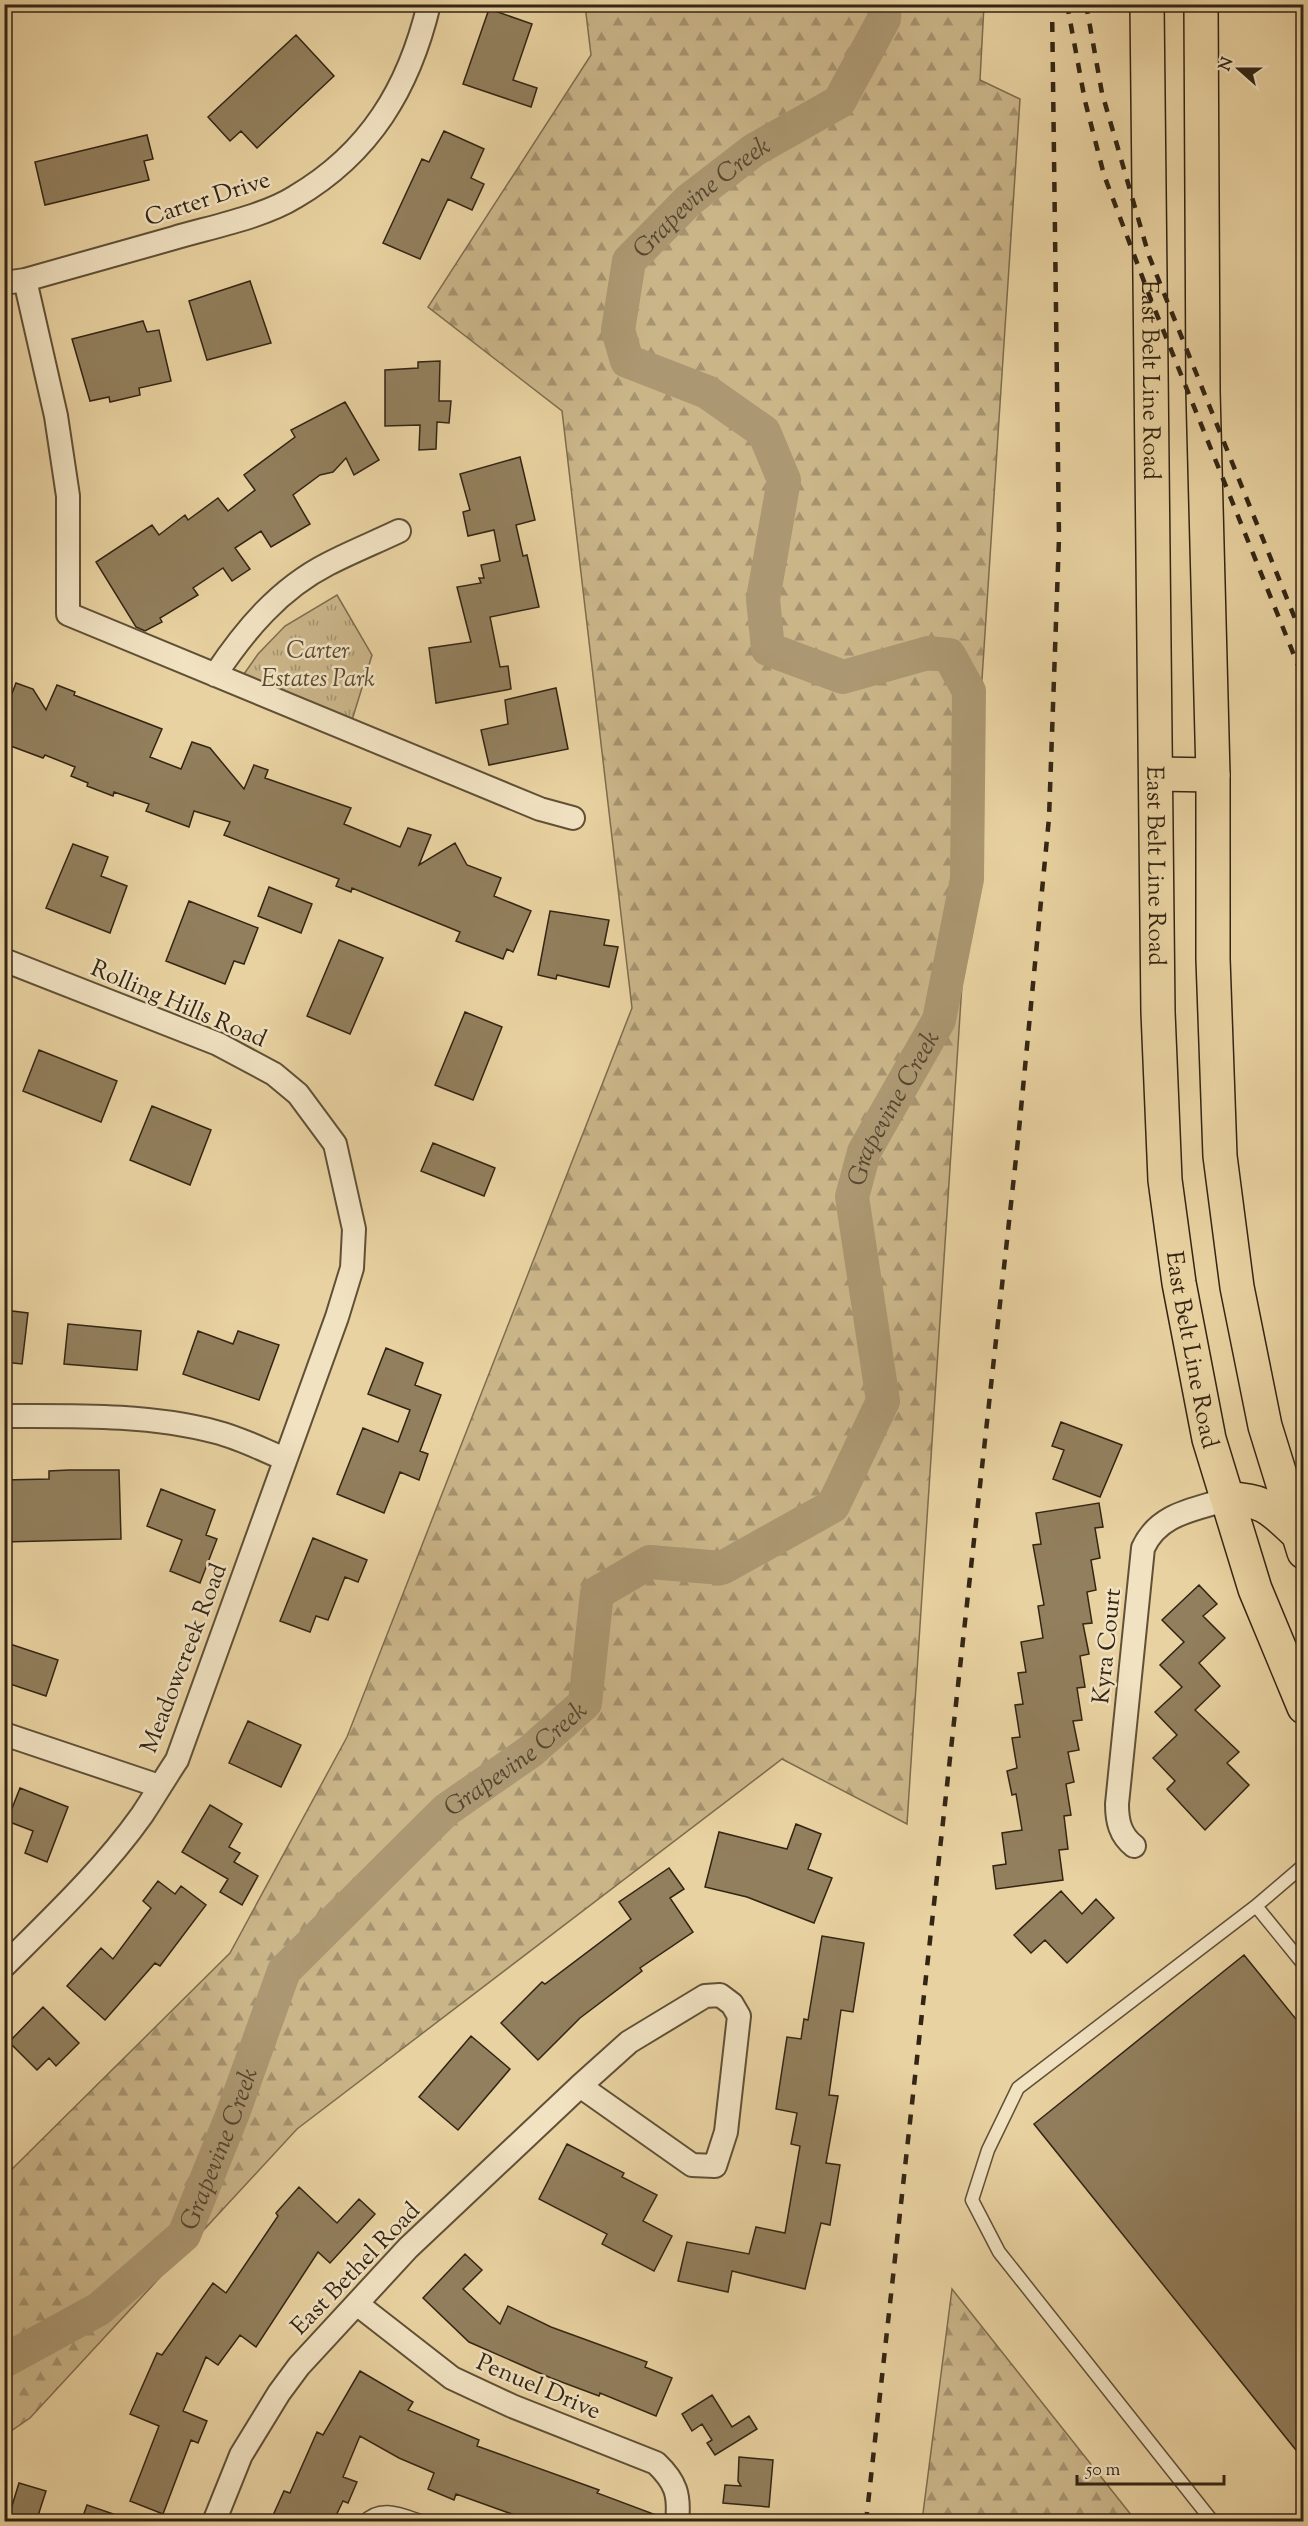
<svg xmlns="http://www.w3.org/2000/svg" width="1308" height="2526" font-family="'Sorts Mill Goudy',serif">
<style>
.forest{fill:url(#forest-firs);stroke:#7e6d4e;stroke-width:1.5}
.park{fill:url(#park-tufts);stroke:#7e6d4e;stroke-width:1.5}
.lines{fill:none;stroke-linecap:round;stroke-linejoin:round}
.river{stroke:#ab9771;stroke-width:34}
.building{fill:#927f5d;stroke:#332514;stroke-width:1.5}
.service-casing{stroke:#605037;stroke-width:15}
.minor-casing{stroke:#605037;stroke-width:26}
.primary-casing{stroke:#332514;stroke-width:36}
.service{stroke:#f1e2c2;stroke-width:12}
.minor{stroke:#f1e2c2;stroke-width:22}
.primary{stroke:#e9d2a1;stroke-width:33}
.rail{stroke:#332514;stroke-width:4.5;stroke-dasharray:10 10;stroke-linecap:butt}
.labels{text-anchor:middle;stroke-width:5;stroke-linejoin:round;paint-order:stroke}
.street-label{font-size:24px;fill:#332514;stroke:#f1e2c2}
.park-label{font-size:24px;font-style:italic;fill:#594931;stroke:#f1e2c2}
.water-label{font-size:26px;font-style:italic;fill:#574730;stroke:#f1e2c2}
</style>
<defs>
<pattern id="forest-firs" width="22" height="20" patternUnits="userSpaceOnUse" patternTransform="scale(1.5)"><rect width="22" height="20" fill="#cab589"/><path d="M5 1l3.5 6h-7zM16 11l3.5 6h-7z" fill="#a5936f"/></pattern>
<pattern id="park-tufts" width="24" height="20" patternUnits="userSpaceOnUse" patternTransform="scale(1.5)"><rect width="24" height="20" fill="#cab589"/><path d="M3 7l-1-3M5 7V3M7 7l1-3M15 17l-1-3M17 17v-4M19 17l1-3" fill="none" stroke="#a5936f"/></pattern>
</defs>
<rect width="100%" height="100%" fill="#e9d2a1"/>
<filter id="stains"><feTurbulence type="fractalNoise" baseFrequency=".00333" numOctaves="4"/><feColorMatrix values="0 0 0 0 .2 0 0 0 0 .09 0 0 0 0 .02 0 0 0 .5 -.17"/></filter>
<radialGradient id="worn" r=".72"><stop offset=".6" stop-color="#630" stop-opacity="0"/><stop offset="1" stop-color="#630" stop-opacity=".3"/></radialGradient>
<path class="forest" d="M585,5H984L980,80L1020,99L907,1824L782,1759L297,2129L30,2418L5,2435V2176L230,1953L347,1737L632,1008L562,411L428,307L591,55Z
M952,2289L1136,2521H922Z"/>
<path class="park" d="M337,595L372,655L349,730L237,684L258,654L285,626Z"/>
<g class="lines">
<path class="river" id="s1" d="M4,2361L99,2309L184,2235L233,2113L284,1971L446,1810L531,1751L585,1703L597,1593L650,1562L722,1568L833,1506L883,1401L852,1197L864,1152L939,1020L967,879L969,691L949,655L928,653L843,677L768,649L763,599L784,480L764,432L707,392L627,361L618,330L629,261L689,200L754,150L839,102L884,19L885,4"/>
</g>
<path class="building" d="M489,9L532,24L513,80L537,88L531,107L463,84Z
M296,35L334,76L257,148L241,131L230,141L208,117Z
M444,131L484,149L471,178L484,184L472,210L448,199L420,259L383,243L422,159L429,162Z
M147,135L153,159L144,161L149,180L45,205L35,162Z
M250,281L271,343L207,360L189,301Z
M143,321L147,332L159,330L171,381L139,388L140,395L110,402L109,397L90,401L72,339Z
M440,361L439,401H451L449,423L437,422L436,449L419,450L420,425L385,426V370L418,368V362Z
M345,402L379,460L354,475L346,458L333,472L320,475L293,495L310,524L271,547L261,531L235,548L250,569L232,581L223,568L193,588L198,595L160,618L162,622L145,631L136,627L96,562L152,525L159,535L185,515L188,520L218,498L228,511L255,490L244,475L295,437L291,430Z
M520,457L535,520L516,525L523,556L527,555L539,607L490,617L500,667L508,666L511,689L436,703L429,648L471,642L457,587L481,583L479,578H484L481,565L500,561L494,530L468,536L463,512L470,510L460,474Z
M16,683L33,689L46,710L57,685L75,692L74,695L162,729L150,757L181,769L192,742L210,748L244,789L254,765L268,770L265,778L351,808L344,824L400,847L408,828L431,835L419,865L455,843L467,865L501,878L494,896L531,911L513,952L507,949L503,959L456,941L460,932L352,888L351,892L336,886L339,879L224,835L230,822L194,811L189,827L146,811L149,804L114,792L113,796L87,786L88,783L71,776L75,767L45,755L43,758L8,745L11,735L4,732V714Z
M556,688L568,749L489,765L481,730L508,724L505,700Z
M73,844L108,857L101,876L127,886L110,933L46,908Z
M269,887L312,904L301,933L258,916Z
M189,901L258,928L244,964L234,961L225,984L166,961Z
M550,911L609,920L604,945L618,947L609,987L557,975L556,979L538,975Z
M339,940L383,958L350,1034L307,1016Z
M465,1012L502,1027L473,1100L435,1085Z
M39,1050L117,1081L101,1122L23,1091Z
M152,1106L211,1130L190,1185L130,1160Z
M433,1143L495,1168L484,1196L421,1171Z
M4,1310L28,1313L22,1364L4,1362Z
M68,1324L141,1331L137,1370L64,1364Z
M198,1331L233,1344L238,1331L279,1345L259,1400L183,1374Z
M386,1348L423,1363L415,1385L441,1395L420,1451L428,1454L419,1480L400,1472L384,1513L337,1494L363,1428L398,1442L410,1410L368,1394Z
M1061,1422L1122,1445L1100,1497L1053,1479L1064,1450L1052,1446Z
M69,1470H119L121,1539L4,1542V1480L49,1479V1471Z
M161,1489L215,1510L206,1535L217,1539L200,1583L170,1571L182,1540L147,1526Z
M1099,1503L1103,1527L1095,1528L1100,1558L1091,1560L1096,1590L1087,1592L1092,1623L1083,1624L1089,1654L1080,1656L1085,1687L1077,1688L1082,1720L1073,1721L1079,1750L1068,1752L1074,1782L1066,1784L1071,1815L1064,1816L1068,1849L1059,1850L1063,1880L996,1889L993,1866L1006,1864L1002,1833L1022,1830L1016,1794L1012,1795L1007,1771L1017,1768L1012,1738L1020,1737L1015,1705L1023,1704L1018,1673L1026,1672L1021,1642L1043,1638L1038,1606L1044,1605L1033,1545L1041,1544L1036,1513Z
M313,1538L367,1560L358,1582L345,1577L328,1620L316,1616L310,1632L280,1621Z
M1199,1585L1217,1604L1203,1616L1225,1638L1199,1663L1220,1686L1195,1710L1239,1752L1227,1763L1249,1785L1205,1830L1167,1789L1175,1781L1153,1758L1177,1735L1155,1712L1182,1687L1160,1665L1184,1642L1162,1620Z
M4,1642L58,1660L46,1696L4,1682Z
M248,1721L301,1745L281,1787L229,1763Z
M20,1788L68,1807L47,1862L25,1853L33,1831L7,1821Z
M210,1805L242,1824L229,1847L240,1853L234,1862L258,1876L242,1905L220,1892L228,1879L182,1852Z
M796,1824L821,1834L808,1869L832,1878L814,1923L747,1897L705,1887L719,1832L787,1849Z
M669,1868L684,1889L670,1898L693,1932L640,1968L642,1971L580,2018L538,2060L501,2023L542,1982L545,1984L631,1919L619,1902Z
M158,1881L175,1894L181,1886L206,1905L160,1966L155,1963L105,2020L67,1986L101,1948L113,1959L151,1908L143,1901Z
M1061,1891L1082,1914L1096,1899L1114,1918L1067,1963L1045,1940L1031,1953L1014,1935Z
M822,1936L864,1943L853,2012L841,2010L829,2095L838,2096L826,2163L840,2165L830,2225L821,2223L805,2289L732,2271L728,2292L678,2281L687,2242L749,2254L756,2227L785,2233L800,2146L791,2144L797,2113L776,2109L787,2037L801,2039L804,2019L808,2020Z
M1244,1955L1304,2029V2460L1034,2124Z
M43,2007L79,2043L56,2066L49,2058L37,2070L9,2042Z
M471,2036L510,2069L458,2130L419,2097Z
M567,2144L624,2173L622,2177L657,2195L643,2221L672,2236L654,2271L602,2244L607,2234L539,2199Z
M299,2187L337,2223L359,2199L375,2214L330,2263L318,2252L256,2347L240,2335L218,2365L206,2357L183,2411L207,2421L198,2443L191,2440L163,2514L130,2501L159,2426L130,2414L157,2353L162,2355L213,2283L226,2293L278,2216L276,2213Z
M465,2254L482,2270L463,2289L500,2324L508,2306L551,2327L647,2362L645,2367L672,2378L656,2416L600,2393L599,2396L551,2378L469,2342L423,2298Z
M360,2371L413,2402L408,2410L479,2440L477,2446L599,2490L597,2493L664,2518V2522H534L456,2494L454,2500L428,2489L434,2473L399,2458L360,2436L343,2477L357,2482L348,2503L343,2501L333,2522H270L284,2491L290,2493L317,2432L323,2435Z
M712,2395L732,2427L749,2416L757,2429L715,2455L707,2443L712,2440L702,2424L692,2431L682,2414Z
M739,2457L773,2460L769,2507L723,2503L725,2485L741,2486L738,2481Z
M19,2483L46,2491L36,2522H7Z
M87,2505L128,2519V2522H81Z"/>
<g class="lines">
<g class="service-casing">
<path id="service" d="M1304,1865L1256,1906L1304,1965
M364,2522C381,2504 402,2515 423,2522
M1213,2522L999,2252L972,2200L988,2150L1018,2088L1256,1906"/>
</g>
<g class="minor-casing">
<path id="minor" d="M25,280L56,416L68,496V614L540,809L573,818
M4,283L25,280C75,266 124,252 174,238C211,227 263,217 295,197C370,153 409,88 429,4
M215,675C245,630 279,589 328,564C351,552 376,542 399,531
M4,960L218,1044L274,1074L298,1094L335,1144L354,1229L352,1268L337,1317L177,1760C165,1778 154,1797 142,1815C103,1870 52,1918 4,1966
M4,1416C74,1416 149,1414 216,1432C240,1438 263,1450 285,1459
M4,1734L159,1786
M1134,1846C1120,1835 1117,1821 1117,1804L1143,1548C1159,1513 1194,1510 1228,1499
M720,1995L732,2004L739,2016L726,2132L715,2166L692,2165L580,2086L629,2042L705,1996Z
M357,2304L452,2378L512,2406L656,2463C676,2482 680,2495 677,2522
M214,2522L241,2455L279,2393L299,2366L408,2248L580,2086"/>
</g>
<g class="primary-casing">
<g id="primary">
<path id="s2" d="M1147,4L1158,1012L1165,1180L1179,1283L1209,1439L1255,1589L1304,1707"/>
<path d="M1201,4L1203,391L1213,775V959L1220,1156L1237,1287L1265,1426L1304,1552"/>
<path d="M1157,774L1213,775"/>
<path d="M1228,1499C1265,1500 1270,1508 1296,1532"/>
</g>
</g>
<use href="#service" class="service"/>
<use href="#minor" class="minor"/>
<use href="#primary" class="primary"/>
<path class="rail" d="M1067,4L1085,101L1104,175L1151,300L1304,680
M1086,4L1102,93L1149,256L1304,641
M866,2522L1018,1140L1049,818L1059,538L1052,4"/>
</g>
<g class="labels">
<g class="street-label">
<text transform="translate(207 198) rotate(-18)" y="8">Carter Drive</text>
<text dy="8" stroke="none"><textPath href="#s2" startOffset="376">East Belt Line Road</textPath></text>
<text dy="8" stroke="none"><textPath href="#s2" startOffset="862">East Belt Line Road</textPath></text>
<text transform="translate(179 1003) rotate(23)" y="8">Rolling Hills Road</text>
<text dy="8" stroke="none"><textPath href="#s2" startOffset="1348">East Belt Line Road</textPath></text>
<text transform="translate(1106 1646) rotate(-84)" y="8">Kyra Court</text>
<text transform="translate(183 1658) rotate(-69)" y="8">Meadowcreek Road</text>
<text transform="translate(355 2268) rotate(-46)" y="8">East Bethel Road</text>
<text transform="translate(539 2386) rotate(23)" y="8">Penuel Drive</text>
</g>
<g class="park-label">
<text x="318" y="658">Carter<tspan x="318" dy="28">Estates Park</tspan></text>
</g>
<g class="water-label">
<text dy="9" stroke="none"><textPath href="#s1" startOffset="2940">Grapevine Creek</textPath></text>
<text dy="9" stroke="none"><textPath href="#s1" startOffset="1700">Grapevine Creek</textPath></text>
<text dy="9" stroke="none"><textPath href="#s1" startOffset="818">Grapevine Creek</textPath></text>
<text dy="9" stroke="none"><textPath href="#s1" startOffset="314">Grapevine Creek</textPath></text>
</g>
</g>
<rect width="1308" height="2526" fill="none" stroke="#e9d2a1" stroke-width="24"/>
<rect x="6" y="6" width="1296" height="2514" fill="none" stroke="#332514" stroke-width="3"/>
<rect x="12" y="12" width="1284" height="2502" fill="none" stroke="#332514" stroke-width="1.5"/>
<g transform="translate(1239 69) rotate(291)" stroke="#f1e2c2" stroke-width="4.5" paint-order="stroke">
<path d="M0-4.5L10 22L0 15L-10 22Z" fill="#332514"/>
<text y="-9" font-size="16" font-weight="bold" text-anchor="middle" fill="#332514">N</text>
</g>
<path d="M1077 2475v9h147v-9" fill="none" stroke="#332514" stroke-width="3"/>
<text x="1086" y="2475" font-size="18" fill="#332514" stroke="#f1e2c2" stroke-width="4.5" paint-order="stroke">50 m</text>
<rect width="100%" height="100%" filter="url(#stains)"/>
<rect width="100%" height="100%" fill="url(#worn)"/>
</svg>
